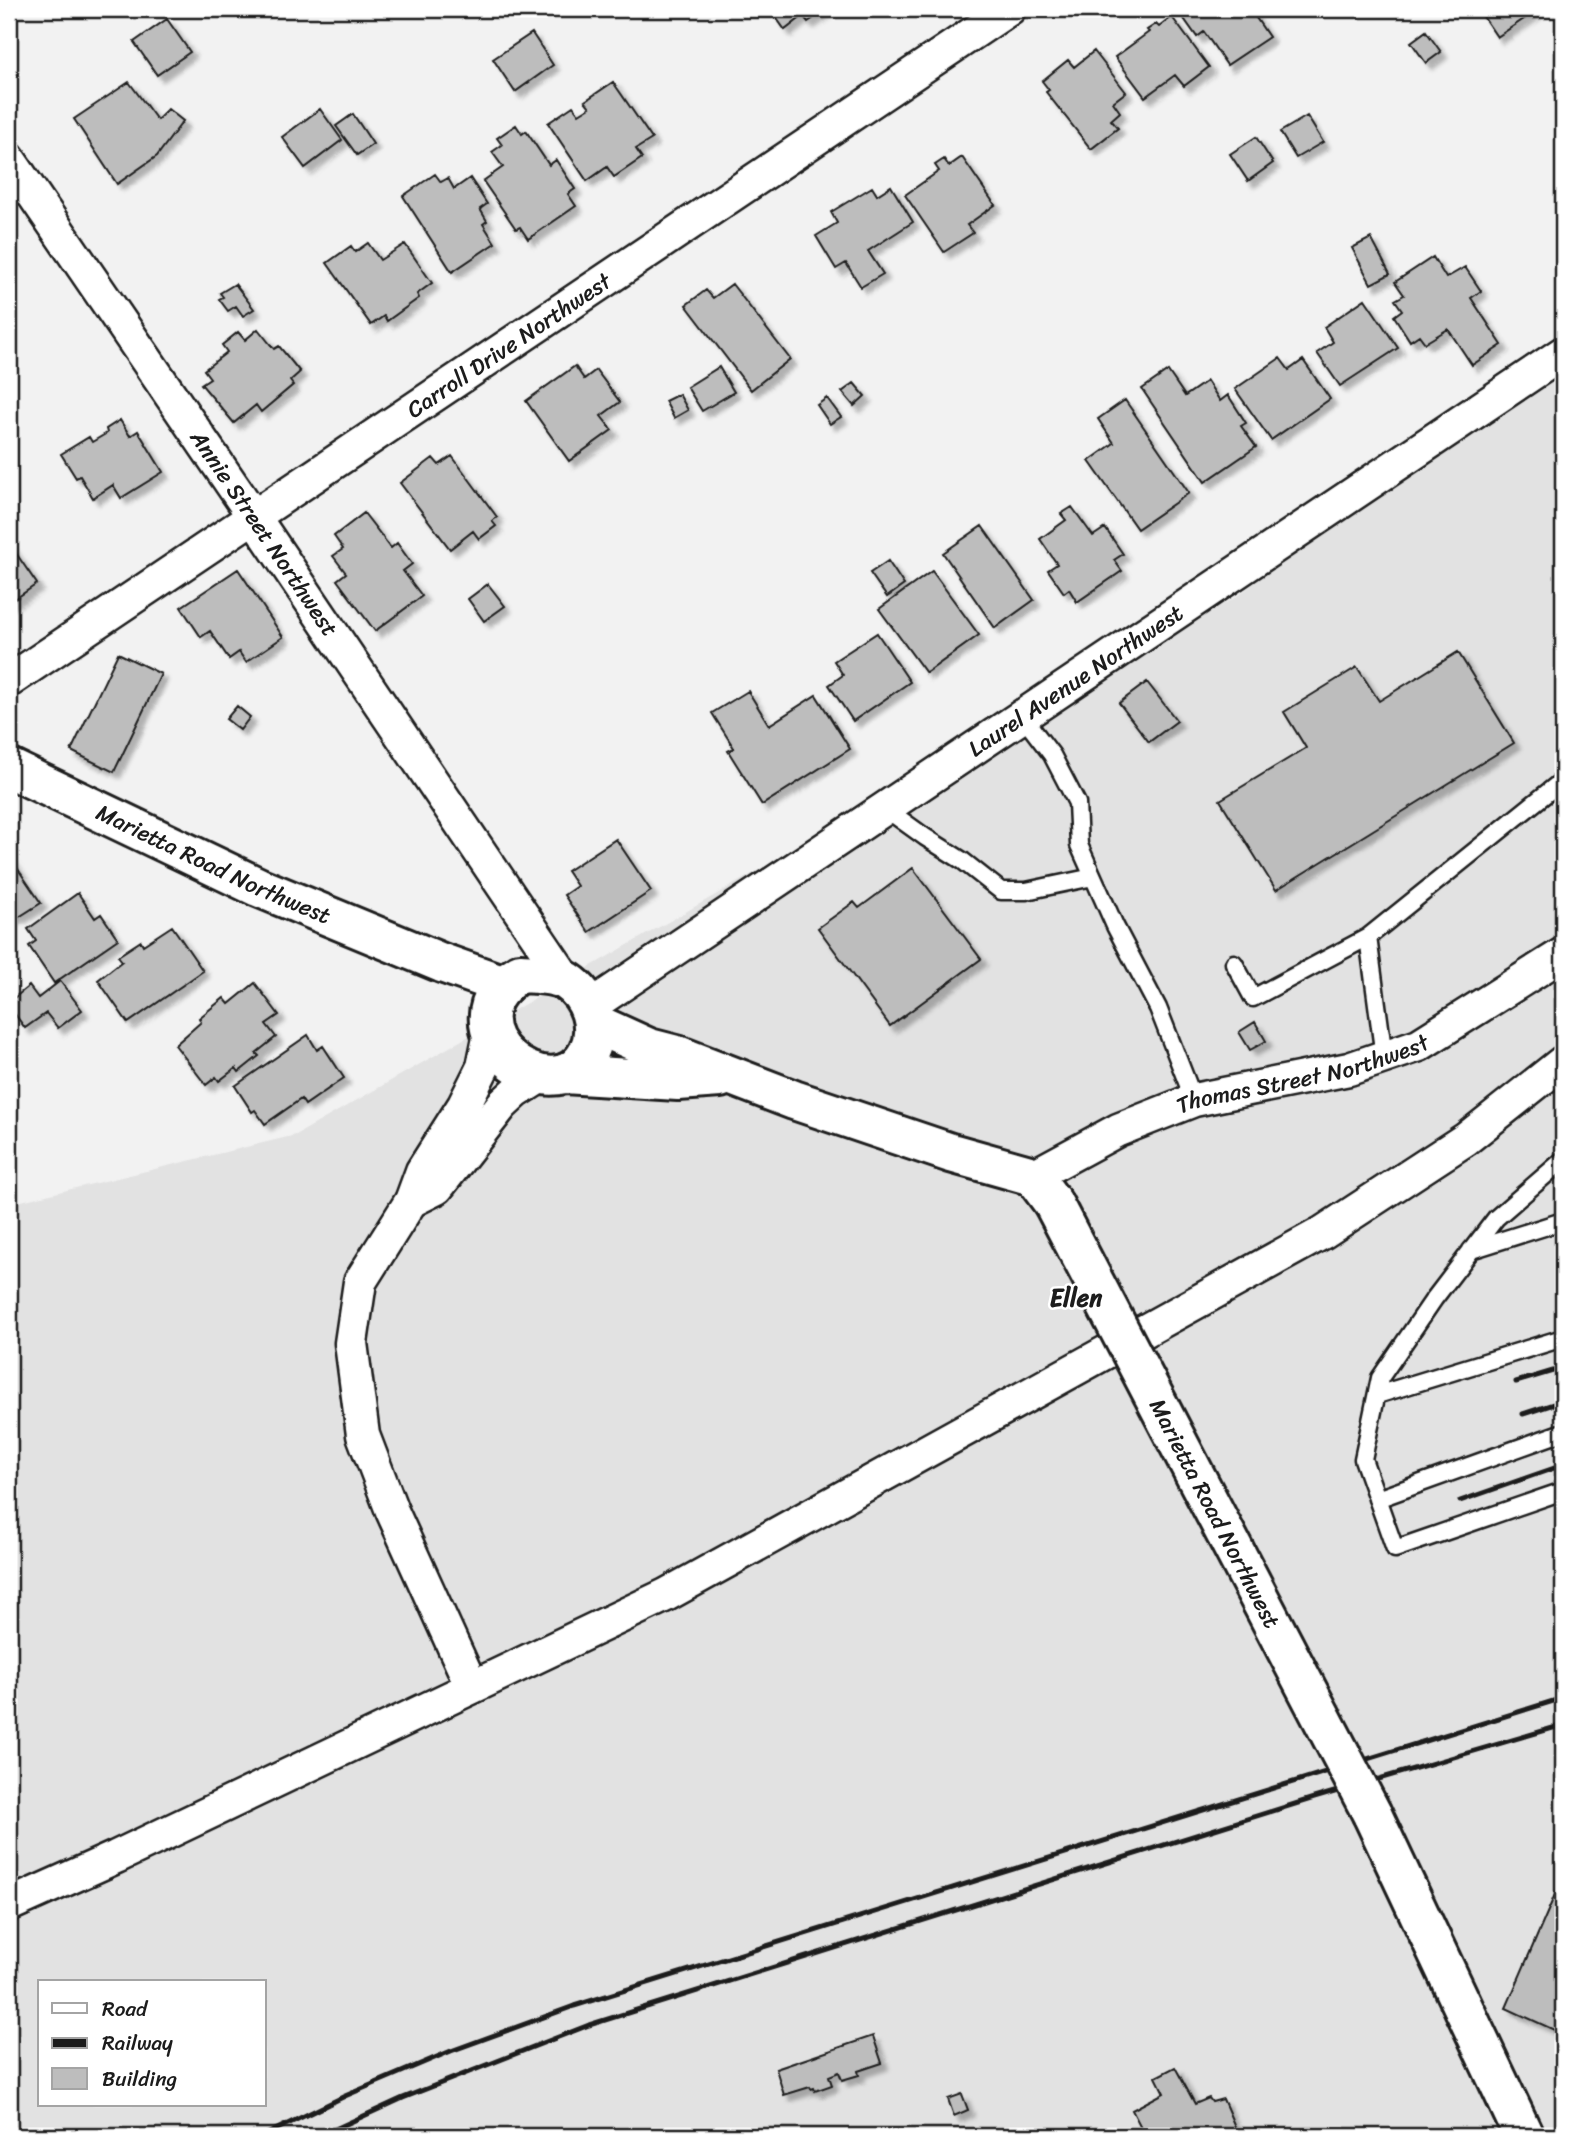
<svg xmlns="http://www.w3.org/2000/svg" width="1572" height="2145" font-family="Sriracha,sans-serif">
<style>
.built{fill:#e2e2e2;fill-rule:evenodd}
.building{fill:#bdbdbd;stroke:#1c1c1c;stroke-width:2;filter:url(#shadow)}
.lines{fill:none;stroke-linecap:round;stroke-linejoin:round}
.lane-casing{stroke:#1c1c1c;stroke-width:21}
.street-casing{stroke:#1c1c1c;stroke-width:37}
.secondary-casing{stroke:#1c1c1c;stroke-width:44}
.lane{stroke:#fff;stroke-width:16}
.street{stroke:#fff;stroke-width:32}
.secondary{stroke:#fff;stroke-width:38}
.rail{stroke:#1c1c1c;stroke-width:5}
.secondary-bridge-casing{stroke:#1c1c1c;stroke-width:44;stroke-linecap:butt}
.secondary-bridge{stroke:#fff;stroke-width:38}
.labels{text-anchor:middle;stroke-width:5;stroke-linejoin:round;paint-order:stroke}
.street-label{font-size:23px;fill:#1c1c1c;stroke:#fff}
.neighbourhood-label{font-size:24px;font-weight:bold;fill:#1c1c1c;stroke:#fff}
</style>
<defs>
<filter id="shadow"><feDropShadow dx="6" dy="6" stdDeviation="2" flood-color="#0004"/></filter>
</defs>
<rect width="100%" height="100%" fill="#f2f2f2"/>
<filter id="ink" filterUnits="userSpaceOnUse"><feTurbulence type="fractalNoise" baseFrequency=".0143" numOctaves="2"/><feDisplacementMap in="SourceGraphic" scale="14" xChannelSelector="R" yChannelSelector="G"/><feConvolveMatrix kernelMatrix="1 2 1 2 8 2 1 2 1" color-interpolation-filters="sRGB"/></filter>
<g filter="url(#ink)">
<path class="built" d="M1563,346V2136H9V1204L296,1135L1236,597ZM40,1982H264V2105H40Z"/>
<path class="building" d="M770,9H827L808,22L803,16L785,30Z
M1183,9H1250L1269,37L1227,65L1204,32L1197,37L1180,13Z
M1478,9H1534L1536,11L1497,37Z
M1172,17L1209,67L1184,86L1175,75L1145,97L1115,57L1149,32L1147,30L1156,24L1159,27Z
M167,19L190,52L157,75L134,42Z
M1426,31L1441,52L1426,63L1411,42Z
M532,33L553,65L515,92L493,59Z
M1094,51L1126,92L1113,102L1120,112L1111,120L1118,128L1091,149L1046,92L1049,90L1042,81L1068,60L1074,67Z
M129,82L157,120L168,109L183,121L157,156L117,184L74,119Z
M613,82L652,139L636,149L642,158L614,177L607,167L587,181L548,123L573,106L579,114L590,107L585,101Z
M320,109L342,140L305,168L282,137Z
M353,114L373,144L357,155L336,126Z
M1307,116L1323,142L1296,158L1280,132Z
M516,125L522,134L526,131L549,165L556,160L575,189L568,194L576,206L528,239L520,227L516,229L483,181L503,167L492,152L502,145L497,138Z
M1256,137L1273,163L1248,181L1230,154Z
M962,157L995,205L967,225L973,233L944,252L905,195L939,171L935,165L944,159L949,166Z
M435,174L441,182L448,178L454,189L470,178L487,204L480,209L487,221L483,224L495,243L452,272L403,196Z
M891,186L913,222L868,251L883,274L861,287L846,263L836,269L816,236L837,223L831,212L872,187L877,195Z
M1371,238L1390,274L1371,284L1352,248Z
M368,243L380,260L405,244L432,283L417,294L419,298L387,321L384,316L371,325L327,263L351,246L355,252Z
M1433,257L1446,278L1465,267L1481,291L1471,298L1502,345L1472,365L1448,329L1425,343L1419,335L1410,341L1394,316L1402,310L1395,300L1404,295L1395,282Z
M235,284L254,309L243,316L236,306L228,311L219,299L223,297L220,293Z
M732,284L790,359L751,390L686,305L706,290L713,298Z
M1365,299L1398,348L1340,386L1317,353L1333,342L1324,327Z
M258,329L274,349L279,346L300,372L290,381L293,385L261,412L256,405L234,423L201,384L210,378L204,370L227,352L222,345L238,332L245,340Z
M1280,358L1289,370L1303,360L1330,399L1271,440L1235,389Z
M575,366L584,379L596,370L620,402L601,416L612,430L569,461L526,401Z
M719,367L734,392L702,411L687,387Z
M1168,371L1185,396L1207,381L1220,401L1228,395L1246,423L1241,426L1256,447L1205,482L1142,389Z
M854,383L865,396L854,406L842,392Z
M679,394L688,410L674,418L665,401Z
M827,398L841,417L830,424L817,405Z
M1125,400L1189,493L1137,529L1089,461L1114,443L1098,419Z
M120,420L130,436L138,431L163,472L121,498L113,485L93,498L80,476L76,478L61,454L89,437L92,442L107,433L106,429Z
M452,456L497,517L492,521L496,526L479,539L473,531L450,549L400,483L433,458L439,465Z
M1072,507L1093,536L1105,528L1123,554L1114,560L1122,571L1077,602L1069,589L1064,593L1048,570L1057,564L1040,539L1066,520L1061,514Z
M364,513L391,548L397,543L412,564L403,571L422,596L375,631L337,580L346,573L333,556L343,549L334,536Z
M982,526L1034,600L995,628L943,553Z
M9,543L37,584L9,603Z
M888,561L904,585L887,597L870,573Z
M238,569L283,637L246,662L239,652L229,659L210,631L201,637L181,607Z
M932,571L979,635L926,673L879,609Z
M488,584L505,606L484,621L468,599Z
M877,633L910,682L853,721L829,685L843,675L834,661Z
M1458,652L1514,743L1276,890L1220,800L1306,748L1284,712L1357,667L1379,701Z
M118,653L161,674L114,772L71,751Z
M1147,682L1177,721L1149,742L1119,703Z
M748,691L769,725L816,695L850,749L762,805L728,751L734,748L712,713Z
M237,706L250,717L240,730L226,719Z
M616,839L651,891L589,932L564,895L577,886L567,871Z
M9,856L41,903L19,917L17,915L9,921Z
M913,868L981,959L890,1026L818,928L854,902L859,908Z
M78,893L95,918L101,914L118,939L54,983L29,946L36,941L28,929Z
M172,926L203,971L128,1023L98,980L122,961L118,956L141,941L143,945Z
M60,981L82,1010L58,1028L46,1013L25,1028L9,1006V1002L29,986L38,998Z
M255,983L279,1015L266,1024L276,1037L256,1053L259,1056L239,1072L236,1068L219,1081L216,1077L206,1085L175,1045L201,1022L199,1018L224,998L229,1004Z
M1255,1022L1266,1041L1250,1050L1239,1032Z
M308,1035L317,1050L323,1046L344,1078L305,1105L301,1099L265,1124L255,1110L252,1112L235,1086Z
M1563,1876V2034L1506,2008Z
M873,2036L882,2063L858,2071L859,2075L842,2080L839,2072L829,2076L832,2085L815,2091L814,2088L811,2089L810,2087L784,2095L776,2069Z
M1175,2067L1195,2104L1209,2098L1212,2102L1223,2099L1239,2136H1143L1145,2135L1132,2110L1164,2093L1156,2077Z
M962,2094L968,2110L954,2116L948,2099Z"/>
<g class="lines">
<g class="lane-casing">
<path id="lane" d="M1023,717L1052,755L1077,803L1079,845L1115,926L1158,1008L1194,1100
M886,809L925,837L963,861L1001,891H1026L1093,877
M1234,963L1253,998L1368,937
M1384,1057L1368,937L1563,780
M1563,1160L1496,1218L1434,1299L1380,1378L1363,1459L1395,1549L1563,1491
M1471,1250L1563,1221
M1377,1395L1563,1338
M1377,1499L1563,1432"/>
</g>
<g class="street-casing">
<g id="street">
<path id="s1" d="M9,159L254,517L567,981"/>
<path id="s2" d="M9,681L1009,9"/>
<path id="s3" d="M589,1007L1563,353"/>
<path id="s4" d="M1033,1176L1118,1130L1194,1100L1349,1069L1419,1045L1563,954"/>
<path d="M411,1201L437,1188L502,1105L516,1092L541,1076"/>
<path d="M472,1687L392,1511L363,1435L351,1343L360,1282L411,1201L422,1171L464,1105L483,1067L490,1033"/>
<path d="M9,1905L116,1857L666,1595L1322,1233L1466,1139L1563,1062"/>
</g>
</g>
<g class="secondary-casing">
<g id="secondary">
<path id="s5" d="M9,768L258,887L442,963L504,985"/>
<path d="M520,973C535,974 553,973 567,981C590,996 600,1028 588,1052C554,1120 432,1026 520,973Z"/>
<path d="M594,1023L649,1048L680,1056L794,1100L951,1153L1033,1176L1053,1203"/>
<path d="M564,1074L678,1081L720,1078"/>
<path d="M1372,1814L1524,2136"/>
</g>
</g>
<use href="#lane" class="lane"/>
<use href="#street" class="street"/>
<use href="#secondary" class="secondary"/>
<path class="rail" d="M1516,1382L1563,1368
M1523,1414L1563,1401
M1460,1501L1563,1465
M263,2136L345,2096L451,2051L574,2006L1563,1698
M320,2136L403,2098L589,2025L1314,1798L1563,1725"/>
<g class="secondary-bridge-casing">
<g id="secondary-bridge">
<path id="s6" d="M1053,1203L1372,1814"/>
</g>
</g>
<use href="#secondary-bridge" class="secondary-bridge"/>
</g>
</g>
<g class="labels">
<g class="street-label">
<text dy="8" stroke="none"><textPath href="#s2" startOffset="602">Carroll Drive Northwest</textPath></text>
<text dy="8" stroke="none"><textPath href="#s1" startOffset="453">Annie Street Northwest</textPath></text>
<text dy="8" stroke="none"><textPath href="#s3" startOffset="586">Laurel Avenue Northwest</textPath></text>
<text dy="8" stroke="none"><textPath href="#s5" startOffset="226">Marietta Road Northwest</textPath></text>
<text dy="8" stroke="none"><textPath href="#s4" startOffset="290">Thomas Street Northwest</textPath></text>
<text dy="8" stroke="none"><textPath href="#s6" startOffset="350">Marietta Road Northwest</textPath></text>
</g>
<g class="neighbourhood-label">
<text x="1076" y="1306">Ellen</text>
</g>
</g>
<rect width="1572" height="2145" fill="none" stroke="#fff" stroke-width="35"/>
<rect x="18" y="18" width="1537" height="2110" fill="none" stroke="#1c1c1c" stroke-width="2.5" filter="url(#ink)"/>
<rect x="38" y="1980" width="228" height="126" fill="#ffffff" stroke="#a4a4a4" stroke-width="2"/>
<rect x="52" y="2003" width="35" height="10" fill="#ffffff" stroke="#a4a4a4" stroke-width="2"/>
<text x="102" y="2016" font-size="21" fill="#1c1c1c">Road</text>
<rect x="52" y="2038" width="35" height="10" fill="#1c1c1c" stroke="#a4a4a4" stroke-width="2"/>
<text x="102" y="2050" font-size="21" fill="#1c1c1c">Railway</text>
<rect x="52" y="2068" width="35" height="21" fill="#bdbdbd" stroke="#a4a4a4" stroke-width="2"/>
<text x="102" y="2086" font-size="21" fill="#1c1c1c">Building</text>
</svg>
